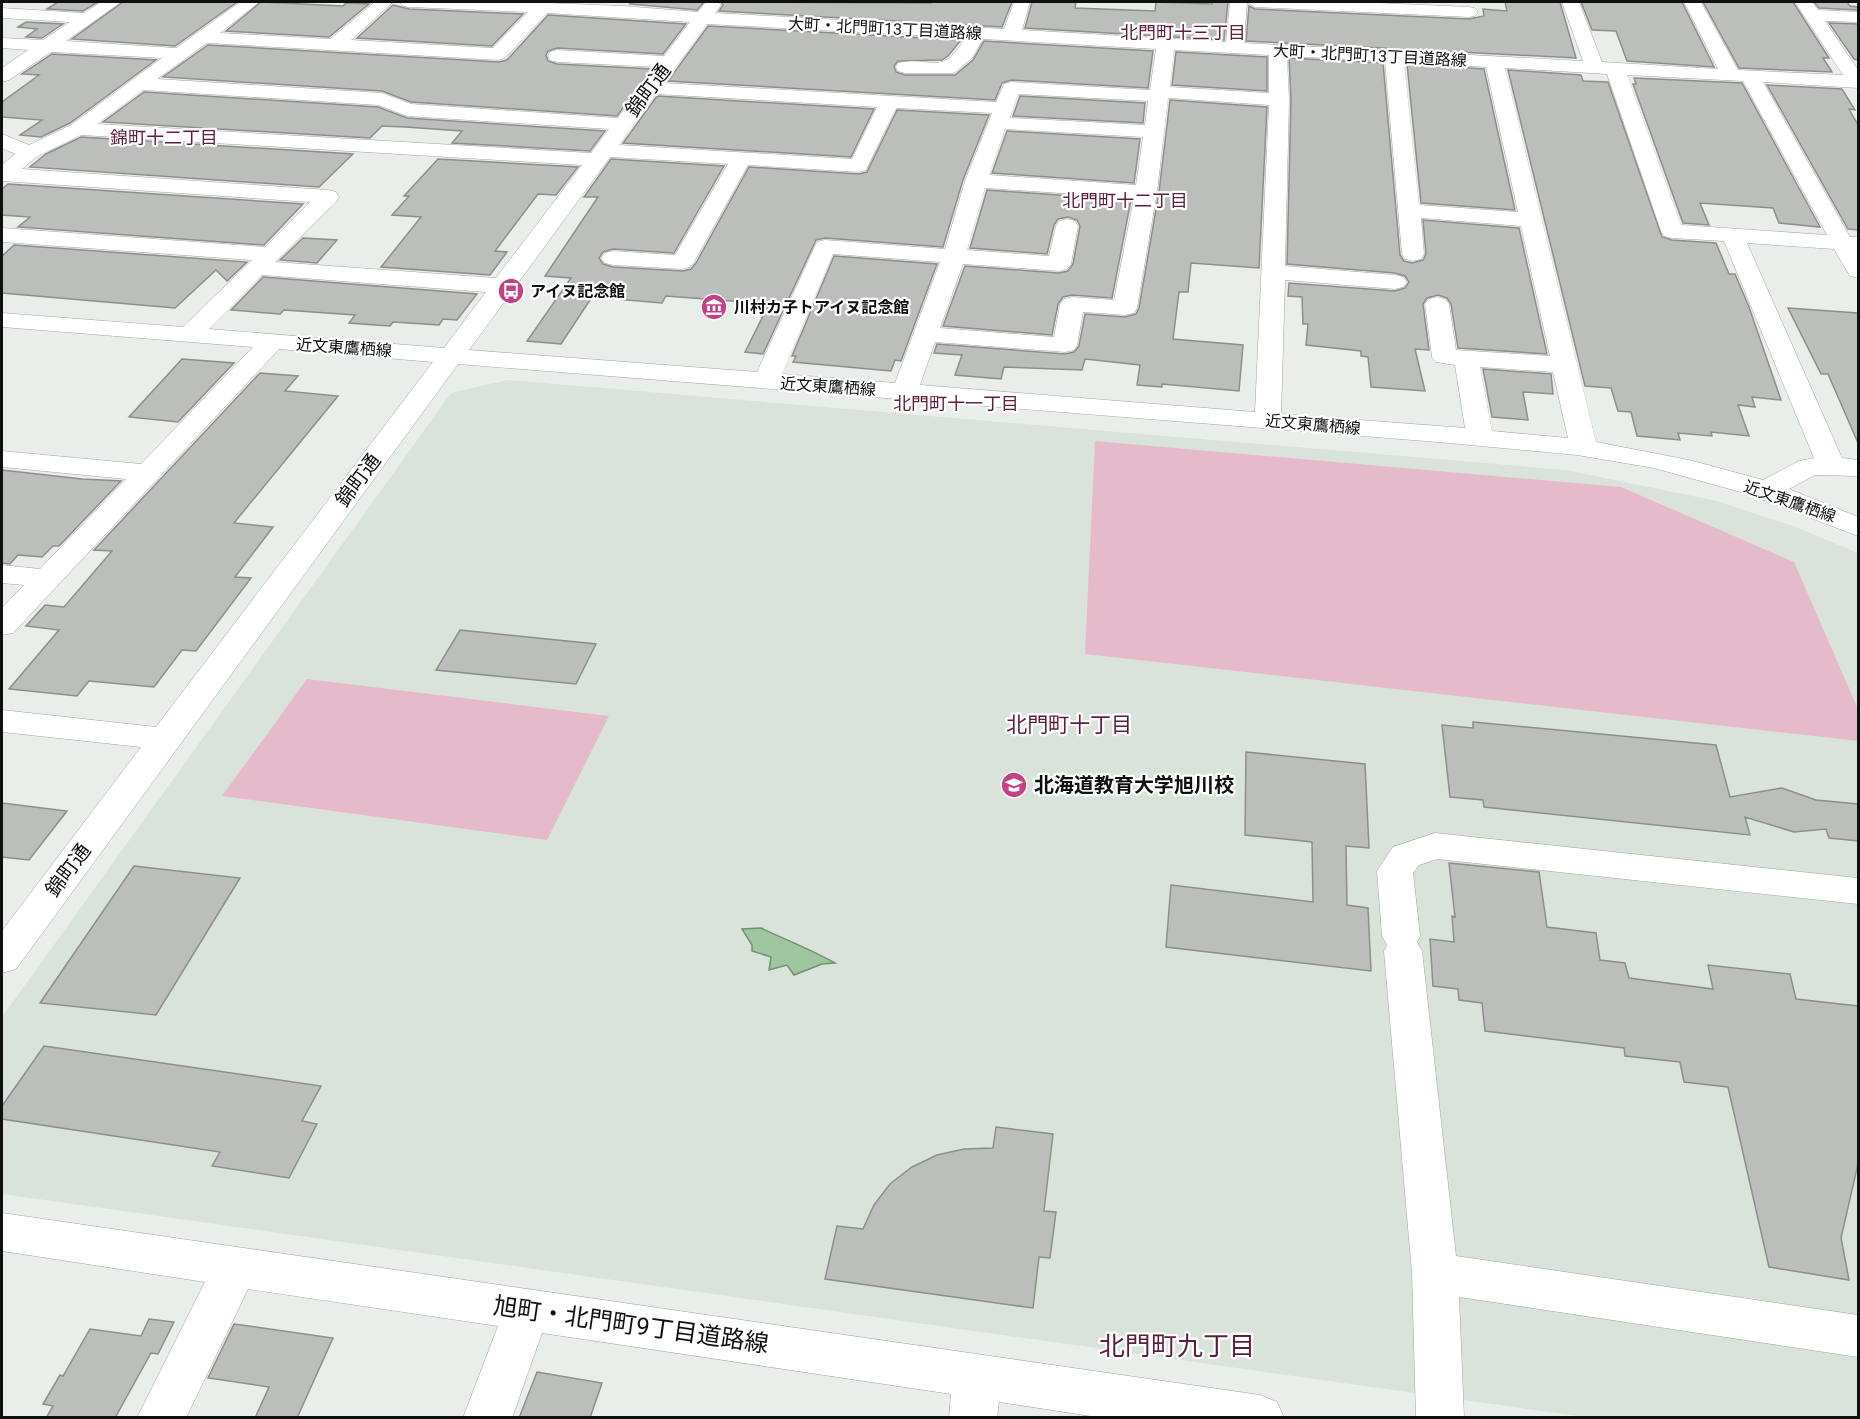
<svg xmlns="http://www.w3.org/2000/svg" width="1860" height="1419" font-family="Roboto,'Noto Sans JP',sans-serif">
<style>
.built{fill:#dae3da}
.green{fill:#e5bbcc}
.water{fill:#9fc69e;stroke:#748f73;stroke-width:1.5}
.building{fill:#bbbebb;stroke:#8c8f8b;stroke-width:1.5}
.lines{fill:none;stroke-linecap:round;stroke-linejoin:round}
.minor-casing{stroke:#a1a4a1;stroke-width:1}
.minor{fill:#fff;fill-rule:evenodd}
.labels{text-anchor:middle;stroke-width:4.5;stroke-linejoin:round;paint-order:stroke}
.far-street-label{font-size:16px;fill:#0e0f0e;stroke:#fff}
.far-poi-label{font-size:16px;font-weight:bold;fill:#0e0f0e;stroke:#fff;text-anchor:start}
.far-neighbourhood-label{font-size:18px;fill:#5d1d3e;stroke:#fff}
.street-label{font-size:20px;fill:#0e0f0e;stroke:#fff}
.poi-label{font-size:20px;font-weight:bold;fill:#0e0f0e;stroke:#fff;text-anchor:start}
.neighbourhood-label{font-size:21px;fill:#5d1d3e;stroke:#fff}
.near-street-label{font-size:24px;fill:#0e0f0e;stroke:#fff}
.near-neighbourhood-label{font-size:26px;fill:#5d1d3e;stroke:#fff}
</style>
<rect width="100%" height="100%" fill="#eaeeea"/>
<path class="built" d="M507,380L1566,470L1717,501L1796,527L1858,553V1417H1585L2,1194V1017L451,393Z"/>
<path class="green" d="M1095,441L1621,487L1794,562L1858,709V741L1085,654Z
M307,679L609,716L547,840L222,796Z"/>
<path class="water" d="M761,928C786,940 810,949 835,963L822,964L794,975L787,965L769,970L771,957L752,951V945L742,929Z"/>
<path class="building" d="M58,2H98L83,11L47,9Z
M123,2H237L175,46L72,39Z
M261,2L343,6L346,3L369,4L329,37L226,31Z
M633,2H704L697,10L630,4Z
M721,2L931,3L932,2H1012L1002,27L719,11L723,5Z
M1032,2H1076L1075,8L1155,11L1156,2L1212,4L1213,2H1228L1224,40L1025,28Z
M1505,2H1560L1576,58L1246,41L1249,6L1255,9L1469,19L1484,16L1483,9L1507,11Z
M1581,2H1682L1714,67L1627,61L1616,31L1592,30Z
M1703,2H1793L1829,58H1823L1832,72L1739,68Z
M1814,2H1847L1850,6L1858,7V10L1819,8Z
M393,5L409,9L523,14L492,46L357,38Z
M548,15L686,24L663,54L557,48L548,51L546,55L548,61L557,64L652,69L617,116L411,102L382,91L163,77L208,45L499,62L507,60Z
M26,22L63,24L42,38L26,37L37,29L18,27Z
M1829,23L1858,24V60L1854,59Z
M708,26L961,40L948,56L942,60L898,61L894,66L896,72L905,75H955L973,60L984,41L1153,51L1148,88L1011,80L1002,83L995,100L668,81Z
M1176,52L1267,57V91L1172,85Z
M52,54L156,60L70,123L41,137L20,135L42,120L2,117V102L39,75L22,74Z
M1289,58L1383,63L1400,255L1404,261L1412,263L1423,260L1426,254L1423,220L1519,228L1547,354L1458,348L1451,304L1447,298L1438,295L1427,298L1423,304L1429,350L1415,349L1425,391L1371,387L1368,357L1361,356V351L1306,345L1308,324H1303L1302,297L1288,296L1289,283L1395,291L1405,288L1409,282L1405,276L1395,273L1287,264L1291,100Z
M1407,64L1484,69L1515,210L1421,203Z
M1508,70L1581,75L1583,81L1608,82L1662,237L1672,240L1716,243L1729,274H1735L1749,307L1781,400L1752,397L1755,407L1738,405L1749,436L1711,432L1712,436L1678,433L1680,440L1637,436L1631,412L1618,411L1611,388L1585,386Z
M1634,78L1742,83L1820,227L1779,223L1773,208L1700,203L1709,225L1683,223L1633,84H1636Z
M1767,85L1842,89L1855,110L1849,109L1858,125V230L1848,229Z
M144,92L378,107L407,118L605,131L590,151L452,143L462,131L405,127L382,126L370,138L103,122Z
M657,96L874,109L851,157L623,143Z
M1020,96L1145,103L1143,123L1013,116Z
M1170,100L1267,107L1259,268L1191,263L1188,292H1179L1173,339L1243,345L1239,391L1162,384V387L1137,385L1140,365L1085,359L1082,370L1004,367L1001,379L955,375L962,355L934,353L937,344L1065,354L1074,352L1079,346L1085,314L1125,317L1136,314L1139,308L1159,192Z
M897,110L989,115L963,180L943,247L825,238L816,240L763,354L745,352L769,304L666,296L662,303L592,297L561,344L527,341L571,278L545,276L598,197H584L611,159L724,166L674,253L613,249L603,252L599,258L603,264L613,267L683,271L691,269L696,263L749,167L859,174L867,172Z
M1007,131L1140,139L1134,183L992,173Z
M81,137L353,154L319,187L30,167L46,154Z
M438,159L578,167L556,195L538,194L495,251L507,252L490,275L381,267L421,217L392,215L409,196H404Z
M8,184L303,204L264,245L18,227L30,217L2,215V189Z
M987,190L1131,200L1112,298L1072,295L1063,297L1058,304L1052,335L943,326L965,266L1059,273L1068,271L1073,264L1080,226L1077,220L1068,217L1058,219L1054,225L1047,254L970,248Z
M303,238L337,240L317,263L280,260Z
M14,245L247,262L227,281L216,270L175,308L2,293V256Z
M834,256L937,264L901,361L895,360L891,371L793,362L796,356H792Z
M263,277L477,294L457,320L443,319L439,325L393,322L390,326L349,323L355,315L284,310L280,314L231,310Z
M1788,308L1858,313V443L1828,374H1821Z
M182,359L234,363L178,422L129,417Z
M1483,369L1551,374L1553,394L1523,392L1528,420L1492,417Z
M260,373L298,376L285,391L338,396L234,523L273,527L235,577L251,578L196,651L182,650L154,687L89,681L77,696L9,689L59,630L26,626L45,605L64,607L112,551L94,550Z
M2,470L82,479L121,481L59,546H53L42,557L18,555L10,564L2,563Z
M460,630L596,644L576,684L436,670Z
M1473,722L1716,745L1730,797L1782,788L1816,800L1858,804V841L1829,838L1826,829L1794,832L1745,817L1750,835L1484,807L1483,800L1450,797L1442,725L1473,728Z
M1246,752L1365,764L1369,848L1346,846L1347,905L1368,908L1371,971L1166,947L1171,885L1313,902L1312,842L1245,835Z
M2,803L67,811L29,860L2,857Z
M1449,863L1539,872L1547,927L1596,933L1600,960L1625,963L1629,978L1713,989L1708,965L1790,974L1796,999L1858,1006V1164L1841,1238L1849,1280L1769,1267L1728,1087L1684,1082L1680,1062L1625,1056L1624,1048L1485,1031L1482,1003L1459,1000L1458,989L1433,986L1430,939L1454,942L1452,916L1455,917Z
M134,866L240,878L156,1015L40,1003Z
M44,1046L321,1086L302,1121L317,1124L289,1178L212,1166L220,1152L2,1119V1106Z
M996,1127L1053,1134L1044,1211L1056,1212L1050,1258L1039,1257L1033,1308L825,1279L837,1226L863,1229L874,1205L890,1184L912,1167L937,1155L964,1149L993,1148Z
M149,1319L174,1322L158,1354L151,1353L115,1418H46L53,1406L43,1404L60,1375L63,1376L90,1329L141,1336Z
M234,1324L333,1338L297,1418H255L269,1387L208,1378Z
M537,1372L602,1383L590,1418H519Z"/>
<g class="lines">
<g class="minor-casing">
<path id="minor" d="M101,2H121L66,41L176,48L240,2H259L220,33L330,39L375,2H393L351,40L493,48L528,12L409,7L403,6L400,2H522L623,6L698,12L706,2H718L721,5L715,13L1004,29L1014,2H1030L1022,30L1226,42L1230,2H1356L1469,7L1475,8L1478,12L1475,16L1469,17L1255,7L1247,2L1244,43L1583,61L1562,2H1579L1602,62L1718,69L1684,2H1701L1738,70L1843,75L1795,2H1812L1818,10L1858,12V22L1825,21L1858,70V88L1763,82L1850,237H1858V278L1850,276L1834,249L1747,243L1842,458L1858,460V476L1815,475L1789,489L1858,517V536L1748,494L1654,468L1577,455L1438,442L458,364L16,969L2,973V931L141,747L2,732V710L156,727L433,362L279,349L13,633L2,635V608L24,585L2,583V565L40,569L126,479L2,467V451L141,464L253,347L2,327V313L183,327L252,260L2,242V228L265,247L310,202L2,181V165L15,154L2,148V134L29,145L71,125L162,58L51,52L9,80L2,82V68L28,50L2,48V38L43,40L70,22L2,18V8L84,13ZM547,13L690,22L664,56L557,50L550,52L548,56L550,60L557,62L656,67L618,118L411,104L382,93L157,79L207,43L498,60L505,58ZM707,24L965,38C941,79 932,55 898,63L896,67L898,71L905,73H954L972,58L983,39L1156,49L1150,90L1011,82L1004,84L996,102L664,83ZM1174,50L1269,55V93L1170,87ZM1287,56L1385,61L1402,254L1405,259L1413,261L1421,259L1424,254L1421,218L1521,226L1550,356L1456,350L1449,304L1445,299L1437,297L1429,299L1425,304L1432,357L1436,362L1455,365L1465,428L1281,414L1285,280L1395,289L1403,287L1407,282L1403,277L1395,275L1285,266L1289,100ZM1404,62L1486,67L1518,212L1419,205ZM1505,68L1607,74L1661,231L1664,236L1672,238L1724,241L1814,458L1799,461L1763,480L1689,460L1596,442ZM1627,75L1743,81L1827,235L1681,225ZM143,90L378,105L407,116L609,129L591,153L97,124ZM656,94L877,107L852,159L619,145ZM1018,94L1148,101L1145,125L1010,118ZM1168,98L1269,105L1255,412L920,385L935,342L1065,352L1074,350L1077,345L1083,312L1125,315L1134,313L1137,308L1157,192ZM896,108L992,113L965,181L945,249L825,240L817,242L757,372L469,350L610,157L728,164L675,255L613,251L605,253L601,258L605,263L613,265L682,269L690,267L694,262L748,165L859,172L866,170ZM1005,129L1143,137L1136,185L989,175ZM81,135L582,165L496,278L275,262L336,202L339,197L336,192L328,190L22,169L36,157ZM985,188L1134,198L1114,300L1072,297L1064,299L1060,304L1054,337L940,328L963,264L1059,271L1067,269L1071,264L1078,226L1075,221L1067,219L1059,221L1056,226L1049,256L967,250ZM833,254L940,262L895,383L782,374ZM262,275L486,292L444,348L209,329ZM1480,367L1553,372L1568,438L1492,431Z
M1435,833L1858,878V904L1437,859L1419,865L1413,873L1420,936L1417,942L1422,951L1456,1256L1858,1315V1357L1459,1297L1464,1418H1416L1412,1273L1384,951L1387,945L1382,936L1377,871L1393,847Z
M2,1213L1260,1395L1277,1402L1284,1418H1104L999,1402L997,1418H949L951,1394L542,1333L512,1418H463L498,1326L248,1289L186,1418H137L205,1282L2,1251Z"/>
</g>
<use href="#minor" class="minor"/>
</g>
<defs>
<g id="bus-disc" transform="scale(1.35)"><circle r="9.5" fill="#c54185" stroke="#fff"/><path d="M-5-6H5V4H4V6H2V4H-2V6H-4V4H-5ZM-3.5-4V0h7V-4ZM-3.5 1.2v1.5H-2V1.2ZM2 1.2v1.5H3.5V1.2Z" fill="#fff"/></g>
<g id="museum-disc" transform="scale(1.35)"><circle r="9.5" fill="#c54185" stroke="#fff"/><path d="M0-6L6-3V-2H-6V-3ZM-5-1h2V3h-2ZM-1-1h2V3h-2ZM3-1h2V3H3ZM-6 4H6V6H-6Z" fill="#fff"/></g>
<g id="university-disc" transform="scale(1.35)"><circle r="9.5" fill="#c54185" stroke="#fff"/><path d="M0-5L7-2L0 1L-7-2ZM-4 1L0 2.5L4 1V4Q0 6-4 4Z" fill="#fff"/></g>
</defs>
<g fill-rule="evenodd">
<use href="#bus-disc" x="511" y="291"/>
<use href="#museum-disc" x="714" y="307"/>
<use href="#university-disc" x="1014" y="785"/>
</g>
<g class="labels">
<g class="far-street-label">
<text transform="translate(885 28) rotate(3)" y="6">大町・北門町13丁目道路線</text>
<text transform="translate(1370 55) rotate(3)" y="6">大町・北門町13丁目道路線</text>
<text transform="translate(344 347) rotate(4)" y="6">近文東鷹栖線</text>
<text transform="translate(828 386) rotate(4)" y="6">近文東鷹栖線</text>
<text transform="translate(1313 424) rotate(5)" y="6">近文東鷹栖線</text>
<text transform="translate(1790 501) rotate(19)" y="6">近文東鷹栖線</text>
</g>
<g class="far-poi-label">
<text x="530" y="297">アイヌ記念館</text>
<text x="734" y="313">川村カ子トアイヌ記念館</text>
</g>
<g class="far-neighbourhood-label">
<text x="1183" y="39">北門町十三丁目</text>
<text x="164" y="144">錦町十二丁目</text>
<text x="1125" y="207">北門町十二丁目</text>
<text x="956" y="410">北門町十一丁目</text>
</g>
<g class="street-label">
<text transform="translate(648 90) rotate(-53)" y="7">錦町通</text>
<text transform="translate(358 480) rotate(-53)" y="7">錦町通</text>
<text transform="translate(68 870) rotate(-53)" y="7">錦町通</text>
</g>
<g class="poi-label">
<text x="1034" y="792">北海道教育大学旭川校</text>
</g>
<g class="neighbourhood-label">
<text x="1069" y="732">北門町十丁目</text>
</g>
<g class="near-street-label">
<text transform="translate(631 1325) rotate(8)" y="8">旭町・北門町9丁目道路線</text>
</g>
<g class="near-neighbourhood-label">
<text x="1177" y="1355">北門町九丁目</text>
</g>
</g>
<rect width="1860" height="1419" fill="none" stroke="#0e0f0e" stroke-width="6"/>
</svg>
